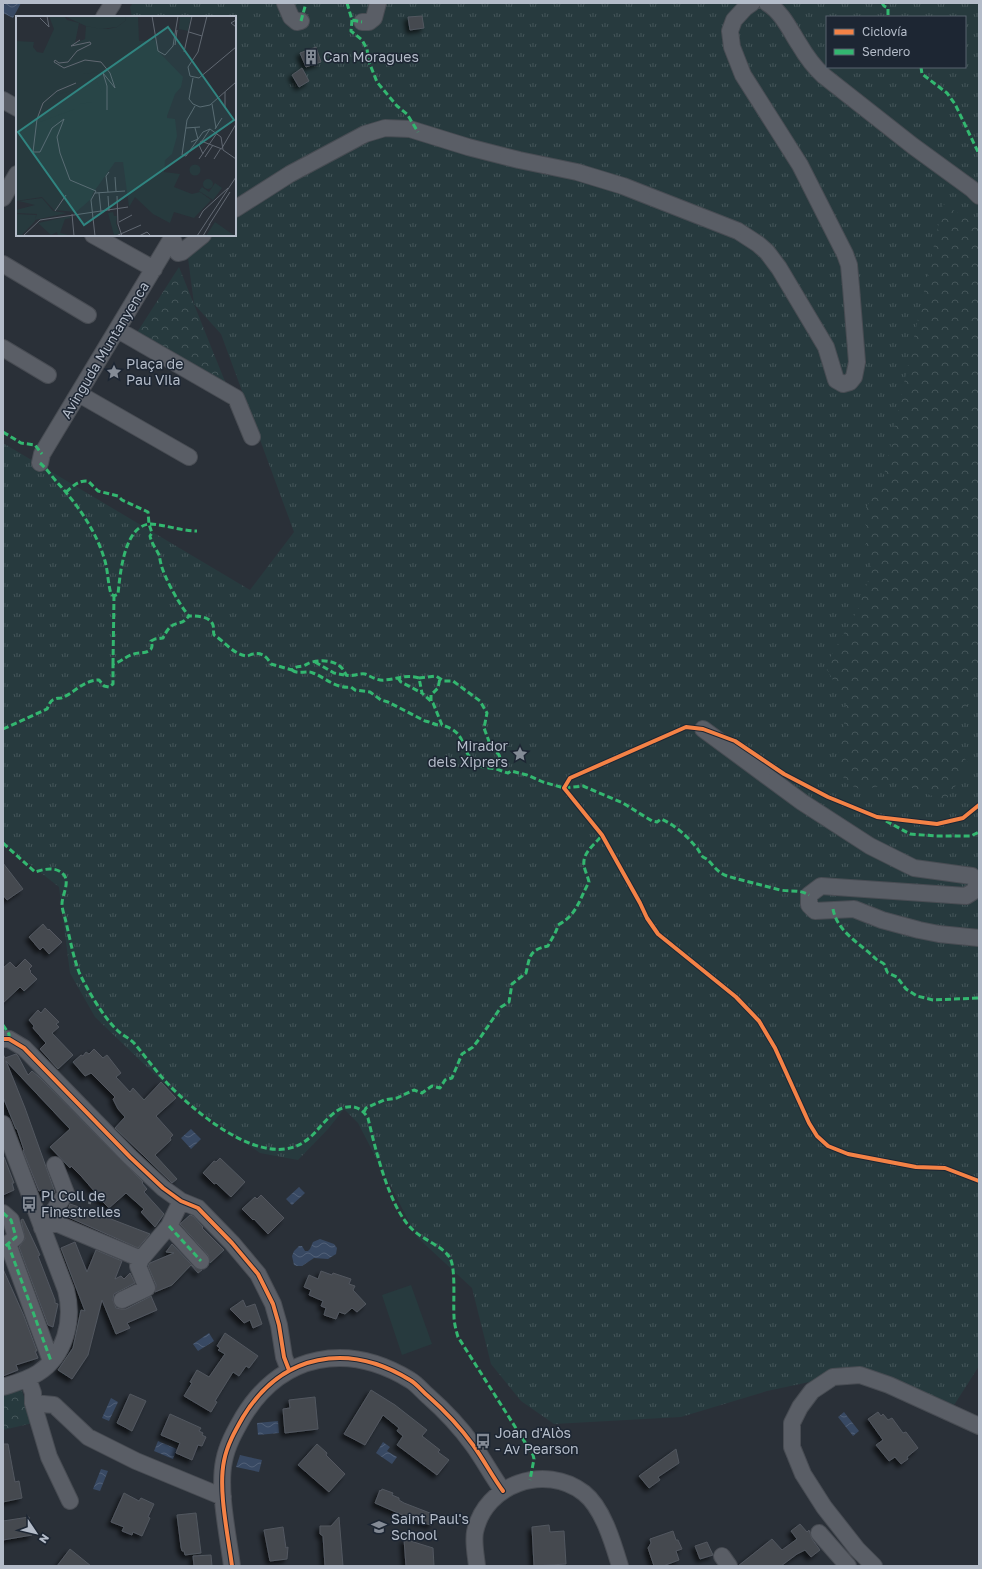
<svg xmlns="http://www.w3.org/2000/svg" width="982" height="1569" font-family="'Golos Text',sans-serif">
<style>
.grass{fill:url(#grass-tufts);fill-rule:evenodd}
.forest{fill:url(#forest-crowns)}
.pitch{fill:#273a3e}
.water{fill:url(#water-waves)}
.building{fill:#444950;stroke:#52575f;filter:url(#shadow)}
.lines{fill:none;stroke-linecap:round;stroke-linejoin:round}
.minor-casing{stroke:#484c53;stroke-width:18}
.path{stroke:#5d636a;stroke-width:2.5;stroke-dasharray:3 3;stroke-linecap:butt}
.minor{stroke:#5a5e66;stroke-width:16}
.quiet{stroke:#33b770;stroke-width:3;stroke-dasharray:6 3;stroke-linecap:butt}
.cycleway-casing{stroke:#1d2633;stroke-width:6}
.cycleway{stroke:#f48246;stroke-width:4}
.labels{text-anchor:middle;stroke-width:3;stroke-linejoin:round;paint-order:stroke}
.poi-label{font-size:14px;fill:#b4bcc9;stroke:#1d2633;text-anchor:start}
.street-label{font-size:14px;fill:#b4bcc9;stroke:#1d2633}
.inset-road{fill:none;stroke:#616872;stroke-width:1}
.view{fill:#308480;fill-opacity:0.15;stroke:#308480;stroke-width:2}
.inset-edge{fill:none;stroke:#b4bcc9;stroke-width:2}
</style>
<defs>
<pattern id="grass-tufts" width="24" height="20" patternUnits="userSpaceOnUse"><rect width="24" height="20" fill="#273a3e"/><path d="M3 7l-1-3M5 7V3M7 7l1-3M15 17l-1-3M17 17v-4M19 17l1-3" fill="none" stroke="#445559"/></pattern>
<pattern id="forest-crowns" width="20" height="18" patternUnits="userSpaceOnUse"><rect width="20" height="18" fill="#273a3e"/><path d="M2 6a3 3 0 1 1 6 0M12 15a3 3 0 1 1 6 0" fill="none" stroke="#445559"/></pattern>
<pattern id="water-waves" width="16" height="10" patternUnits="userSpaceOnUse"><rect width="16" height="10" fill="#384963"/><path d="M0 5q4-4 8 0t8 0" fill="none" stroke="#526178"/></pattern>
<filter id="shadow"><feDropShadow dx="-3.5" dy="3.5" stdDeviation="2" flood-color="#0009"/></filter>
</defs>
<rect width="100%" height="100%" fill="#2a3038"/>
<path class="grass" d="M133,3H979V1366L949,1413L889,1385L833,1377L767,1391L681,1417L554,1424L521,1401L491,1364L472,1288L417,1237L358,1123L344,1109L328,1129L298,1160L260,1153L174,1093L95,1017L70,973L59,887L3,843V443L250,590L294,532L221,334L194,304L185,235H235V17H132L130,7ZM827,17H965V67H827Z"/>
<path class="forest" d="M943,204L979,226V669L976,686L959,722L961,754L970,765L945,801L897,782L862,790L845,783L838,757L844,724L846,703L825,666L857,611L872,570L866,549V508L883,480Z
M179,267L228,389L136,334Z
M21,1388L33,1423L3,1430V1393Z"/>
<path class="pitch" d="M411,1285L432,1344L402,1355L382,1295Z"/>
<path class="water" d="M5,3H21L13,18L3,13V8Z
M191,1129L201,1139L191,1149L181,1138Z
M299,1187L305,1193L292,1205L286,1199Z
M320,1239L334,1244L337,1248L336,1254L328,1259L314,1258L302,1266H297L294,1265L292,1256L294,1251L299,1246H302L305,1251H308L310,1249L313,1242Z
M209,1333L214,1341L198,1351L193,1344Z
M111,1398L118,1402L109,1421L102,1418Z
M844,1412L859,1431L853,1436L838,1417Z
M278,1421L279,1433L258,1435L257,1423Z
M158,1441L177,1449L173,1459L154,1451Z
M383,1442L390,1447L387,1451L397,1457L392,1464L376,1453Z
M240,1455L262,1460L259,1472L236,1467Z
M101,1469L108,1471L100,1491L93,1489Z"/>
<path class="building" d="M422,16L424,28L410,30L408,17Z
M316,47L321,62L306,67L300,53Z
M302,68L309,81L299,87L292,75Z
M3,863L23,889L7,900L3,895Z
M43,924L48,930L49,929L62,942L49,954L43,947L40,950L29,937Z
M25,959L32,966L29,969L31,971L30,972L37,979L24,991L20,987L3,1003V968L10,962L16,968Z
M45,1008L59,1022L56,1024L59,1027L52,1033L73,1055L58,1069L40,1049L46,1043L33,1028L34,1026L29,1020L38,1010L41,1013Z
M94,1049L103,1058L107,1055L121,1073L116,1077L130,1092L133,1088L144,1100L161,1082L176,1098L156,1116L173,1135L170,1138L171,1140L155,1155L177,1179L172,1183L115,1128L125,1117L118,1109L113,1099L115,1097L91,1073L85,1076L73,1062L81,1055L83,1056L86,1052L89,1054Z
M3,1054L5,1058L16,1054L18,1056L28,1075L32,1071L38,1076L143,1182L142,1183L147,1189L144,1192L164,1214L155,1227L141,1212L144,1209L126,1193L109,1208L94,1193L95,1192L82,1177L71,1166L70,1168L50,1147L70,1129L6,1061L25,1108L55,1192L44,1196L42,1190L39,1191L23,1151L24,1150L17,1129H16L3,1097Z
M3,1157H4L14,1183H12L14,1190L3,1195Z
M220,1158L245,1182L231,1197L216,1183L214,1184L203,1173L214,1161L216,1162Z
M261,1195L284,1218L268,1234L254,1219L253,1220L242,1209L255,1197L257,1199Z
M70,1204L85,1209L150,1234L138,1248L66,1216Z
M190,1215L193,1216L203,1227L202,1228L224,1250L210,1263L208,1255L180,1224Z
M23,1219L40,1255L38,1256L55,1300V1303L58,1304L53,1327L48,1325L19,1247L25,1239L21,1220Z
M75,1242L87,1272L96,1250L122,1261L115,1279L121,1276L124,1279L130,1273L135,1283L114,1294L113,1300L116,1308L121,1309H126L151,1296L157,1310L127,1323L130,1328L116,1334L102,1300L88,1355L72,1379L58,1370L73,1348L81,1310L85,1311L61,1248Z
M172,1244L194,1267L202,1270L198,1273L191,1265L172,1285L155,1292L156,1285L148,1266L150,1263L174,1253L166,1252Z
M3,1269L24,1316L37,1351H35L38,1358L16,1365L18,1370L3,1376Z
M321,1271L332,1275L333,1273L351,1279L349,1284L355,1286L353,1290L366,1304L357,1312L352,1308L345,1314L339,1312L336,1319L324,1315L326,1308L321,1306L323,1301L309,1295L311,1290L304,1287L309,1275L318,1279Z
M243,1300L246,1307L255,1304L262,1324L253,1328L250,1320L244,1323L230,1309Z
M225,1333L258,1356L249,1368L246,1366L239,1376L233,1372L215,1401L217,1402L211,1412L184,1396L192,1383L190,1382L197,1370L209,1377L225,1354L218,1350L220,1348L217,1346Z
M371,1390L395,1405L427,1430L422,1436L440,1450L438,1452L449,1460L437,1475L397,1445L403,1436L397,1431L399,1428L383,1415L365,1445L344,1434Z
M130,1394L146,1401L132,1431L117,1423Z
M315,1397L318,1429L285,1433L283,1409L290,1408L289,1400Z
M878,1412L881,1416L883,1414L888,1420L892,1418L903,1433L906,1432L918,1448L907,1457L908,1459L901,1464L895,1457L889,1461L876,1445L883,1440L868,1419Z
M170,1414L201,1428L199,1431L203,1433L202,1435L206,1437L202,1446L198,1445L192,1460L176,1453L180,1443L161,1435Z
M3,1444H8L15,1482L19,1481L22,1498L3,1502Z
M317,1444L327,1453L326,1455L345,1474L329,1492L298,1465Z
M676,1449L679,1463L658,1477L660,1480L649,1488L639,1476Z
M382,1489L393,1493L392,1495L399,1498V1500L404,1503L435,1515L431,1525L414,1520L375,1503L380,1490L381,1491Z
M124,1493L139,1501L141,1498L154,1504L148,1517L150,1518L142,1536L133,1532L132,1535L122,1531L124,1527L111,1522Z
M196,1513L201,1553L185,1555L184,1551H182L181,1547L177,1515Z
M29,1517L32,1535L3,1540V1521Z
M339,1517L343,1566H325L323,1536L320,1534V1526H331Z
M800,1524L807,1532L809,1530L812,1539L820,1550L811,1557L805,1550L797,1554L781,1566H738L772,1539L782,1550L797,1539L791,1531Z
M549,1525L550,1532L564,1531L566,1564L534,1566L532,1527Z
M283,1527L286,1548L288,1547L287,1559L270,1561L264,1530Z
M673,1531L676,1540H678L682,1549L676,1551L679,1560L663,1566H654L648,1548L651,1543L650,1539Z
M404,1539L433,1548L434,1566H406Z
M707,1542L713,1555L700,1559L695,1546Z
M70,1549L91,1566H57Z
M211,1555L212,1566H194L193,1556Z"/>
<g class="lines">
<g class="minor-casing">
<path id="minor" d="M285,3L291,17L297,22L301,21
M767,3C782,12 790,30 799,44C806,56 814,67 824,76L913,146L972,189L979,196
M104,17L113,3
M362,22H369L374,18L378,3
M3,100L17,108
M3,198L17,174
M235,209L290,174L365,134L385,128L410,129L468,147L519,160L577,172L623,186L738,231L758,244L767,252L779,268L826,347L836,380L843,384L850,382L854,377L857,362L851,287L849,265L845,254L800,165L743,75L732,47L730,31L734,20L745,8L752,3
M93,235L154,269
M171,235L178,253L182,252L203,235
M3,264L88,315
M118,330L236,398L252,437
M3,348L48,375
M79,394L189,457
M40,463L42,454L172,238
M703,729L802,802L870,846L914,868L972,876C977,881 977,884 974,891L966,896L821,886L809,895V905L815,911L854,909L882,920L919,930L939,934L979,938
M3,1039H9L24,1048L130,1157L163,1188L181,1201L198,1208L232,1243L258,1274L273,1304L279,1325L284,1357L289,1370
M3,1124L66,1290C74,1320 65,1356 38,1373C27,1380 15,1383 3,1387
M3,1213L11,1220L16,1237L3,1248
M169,1226L201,1261
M42,1228L52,1224H58L141,1259
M42,1228L66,1193L55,1165
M8,1244L51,1361
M122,1300L147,1288L138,1266L141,1259L169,1226L181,1201
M28,1379L33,1393V1403L49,1457L70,1501
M33,1403L54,1405L88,1437L136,1461L223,1497
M819,1533L848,1566
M722,1556L729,1566
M232,1566C228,1535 218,1490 224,1461C227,1445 235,1431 243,1417C282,1353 348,1342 410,1380C417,1384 422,1391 428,1396C445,1411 460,1427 473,1445C484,1460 492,1476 503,1491
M477,1566C476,1556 473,1542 475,1532C485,1484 545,1463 584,1493C603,1508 613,1543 620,1566
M874,1566L857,1549L824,1507L803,1474L792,1447V1423L800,1407L812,1391L833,1377L860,1375L889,1385L979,1426"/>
</g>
<path class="path" d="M77,1198L93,1204"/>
<use href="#minor" class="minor"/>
<path class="quiet" d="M347,3L352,20L362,22
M882,3L884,6L888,8V17
M352,20L351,31L362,40L367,49L369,62L377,82L397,106L407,114L418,132
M301,21L306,3
M921,67L922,74L947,93L955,104L979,154
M3,432L21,443L35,445L42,454
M40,463C46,468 50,474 56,481C77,504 96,530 105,561C108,572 108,584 111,594L114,596L118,594C120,575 124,524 151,524C166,525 181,531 197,531
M66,492C73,486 79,480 88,481L98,491L118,496L122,500L148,512L149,524L152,533L150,536C152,545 156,548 159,555C160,558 160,561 161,564C164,577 180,606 189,616
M315,662L334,673L344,675
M113,664L114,596
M292,670C298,675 306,670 313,673C326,678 336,689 351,687L355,690L370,692L381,700L388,702L425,721C432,722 435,726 442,725
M398,678L401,682L422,693
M419,678L436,676L444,681H453L480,701L487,713L484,728L490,744L499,755L503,765
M431,701V695L438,688L440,678
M3,729L47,709C49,705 50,700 55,699C57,698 59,698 61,698C75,693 83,680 99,680L104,686L109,687L113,684V664C121,662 126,656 134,654C139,652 145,654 150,650C153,648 152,644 151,641L155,639L163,638C165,634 168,628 173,625C182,621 181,625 189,616C197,616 210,616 213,625C214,628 213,631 214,635C224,641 234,655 247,656C249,656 251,654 253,654C262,652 267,657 271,664L292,670C296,666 297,667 303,666C306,665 308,663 312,662C325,659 341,661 346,675C352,677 359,673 365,674C372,677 378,681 385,680C397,679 407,674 419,678L422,693L433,703L442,725C468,733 459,747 473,761C480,769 488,767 496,769C500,770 504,772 508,773L511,771L527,775L543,782L564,788L583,786L623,803L652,821L657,822L661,819C675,825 686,835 696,847C699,850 700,854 703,857C705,858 707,859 708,860C714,866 718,873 727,876C744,881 762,885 780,890C791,892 799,889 809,895
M886,821L910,834L936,836H971L979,832
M3,843L35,872C44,869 57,866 64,875C70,883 62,895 62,904C62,910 65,917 66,922C70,939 73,956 79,972C86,988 104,1018 117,1030C122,1035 129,1038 134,1043C145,1056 155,1070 167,1083C193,1110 245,1154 285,1149C314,1145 319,1121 340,1109C352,1104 361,1107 368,1118C375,1148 389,1206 411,1228C421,1239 443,1246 450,1258C456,1269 453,1302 454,1316C454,1323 456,1330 458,1337L533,1455L534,1459L530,1480
M833,909C837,932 861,944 876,959C878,961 882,962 884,964C886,967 886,971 888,973L897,977L906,989L917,996L933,1000L979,998
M3,1025L9,1034V1039
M364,1112L366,1108L384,1100L397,1098L414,1090L422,1093L432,1086L440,1088L445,1080L452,1078L462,1054L473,1047L480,1038L501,1007L509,1002L512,984L526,973C530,956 529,950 548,946C551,939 556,934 558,925C577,915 579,900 589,882C588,877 585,871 584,866C582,852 595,845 602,835
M3,1213L11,1220L16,1237L3,1248
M169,1226L201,1261
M8,1244L51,1361"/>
<g class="cycleway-casing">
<path id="cycleway" d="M979,805L963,818L937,824L877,817L828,797L784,774L735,741L703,729L686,727L570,778L564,788L602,835L640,903L647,918L658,934L736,997L759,1021L775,1048L809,1123L817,1136L828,1146L848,1154L916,1167L945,1168L979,1181
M3,1039H9L24,1048L130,1157L163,1188L181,1201L198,1208L232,1243L258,1274L273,1304L279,1325L284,1357L289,1370
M232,1566C228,1535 218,1490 224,1461C227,1445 235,1431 243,1417C282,1353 348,1342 410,1380C417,1384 422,1391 428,1396C445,1411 460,1427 473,1445C484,1460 492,1476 503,1491"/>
</g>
<use href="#cycleway" class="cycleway"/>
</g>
<defs>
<g id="building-bare" transform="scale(1.2)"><path d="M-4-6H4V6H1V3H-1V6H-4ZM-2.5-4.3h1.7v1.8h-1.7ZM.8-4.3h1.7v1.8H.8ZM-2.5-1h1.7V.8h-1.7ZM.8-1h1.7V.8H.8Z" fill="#848b96" stroke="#1d2633" stroke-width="2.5" paint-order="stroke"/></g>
<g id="sight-bare" transform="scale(1.2)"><path d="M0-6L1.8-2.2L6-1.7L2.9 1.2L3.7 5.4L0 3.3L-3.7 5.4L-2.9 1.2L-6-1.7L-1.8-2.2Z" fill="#848b96" stroke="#1d2633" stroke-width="2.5" paint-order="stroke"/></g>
<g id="bus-bare" transform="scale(1.2)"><path d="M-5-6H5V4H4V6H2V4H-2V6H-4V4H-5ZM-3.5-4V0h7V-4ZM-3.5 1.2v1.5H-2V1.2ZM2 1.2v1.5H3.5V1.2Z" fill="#848b96" stroke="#1d2633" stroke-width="2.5" paint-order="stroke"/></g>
<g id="school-bare" transform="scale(1.2)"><path d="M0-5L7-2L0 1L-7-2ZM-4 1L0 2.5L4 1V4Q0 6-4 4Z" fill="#848b96" stroke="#1d2633" stroke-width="2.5" paint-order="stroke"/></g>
</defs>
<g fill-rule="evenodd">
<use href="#building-bare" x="311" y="57"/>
<use href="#sight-bare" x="114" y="372"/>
<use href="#sight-bare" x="520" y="754"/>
<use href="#bus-bare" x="29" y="1204"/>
<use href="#bus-bare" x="483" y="1441"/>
<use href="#school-bare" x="379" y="1527"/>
</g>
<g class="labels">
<g class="poi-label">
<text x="323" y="62">Can Moragues</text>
<text x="126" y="369">Plaça de<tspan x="126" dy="16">Pau Vila</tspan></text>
<text x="508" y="751" text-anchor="end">Mirador<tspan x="508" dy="16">dels Xiprers</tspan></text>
<text x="41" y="1201">Pl Coll de<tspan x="41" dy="16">Finestrelles</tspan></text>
<text x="495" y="1438">Joan d'Alòs<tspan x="495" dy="16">- Av Pearson</tspan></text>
<text x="391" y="1524">Saint Paul's<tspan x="391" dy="16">School</tspan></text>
</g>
<g class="street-label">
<text transform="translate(105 350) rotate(-59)" y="5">Avinguda Muntanyenca</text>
</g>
</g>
<g transform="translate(16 16)">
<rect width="220" height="220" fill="#2a3038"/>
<path d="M33,0H48L51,4L63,7L59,27L69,23L70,10L92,13L101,11L109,5L110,0H122L123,25L139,24L142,35L167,61L165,71L159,78L151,100V102L159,103L161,120L156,138L149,144L148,156L164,158L158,171L176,178L184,176L195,184L178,202L158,196L154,207L137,198L119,181L113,191L107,146H99L77,177L75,183L60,196L38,194L26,181L0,185V25L18,26L17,31L21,36L27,37L38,13ZM26,182L37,195L51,197L19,204L21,198L0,197V194L19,189L3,185ZM0,198L20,199L19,205L5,220H0ZM54,200L55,202L49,203L44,217L56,220H42L41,216L35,219L22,207Z" fill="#273a3e"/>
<path d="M48,0H110L109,5L101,11L85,13L70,10ZM77,47H88V52L83,56L67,58ZM76,66H81L86,76L76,86L64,88L59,93L24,106V100L39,79L73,70ZM97,196L98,200H101L100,207L104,218L98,219L92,197ZM0,202H12L15,206L0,219ZM199,206L216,218L219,220H190Z" fill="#273a3e"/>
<path d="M164,0H175L172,15L163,13Z" fill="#273a3e"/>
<path d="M173.5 154a5.5 5.5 0 1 1 11 0a5.5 5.5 0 1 1-11 0ZM187 168a5 5 0 1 1 10 0a5 5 0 1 1-10 0ZM199,167L206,172L197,184L183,175L186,171L193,176Z" fill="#273a3e"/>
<path class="inset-road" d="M136,0L142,35L149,39L157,30L162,0M191,0L182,36L172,51L174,60L183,62L220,31M24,2L33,11L31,0M220,4L215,7L220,11M173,16L186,20M64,24L55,30L74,26M74,26L75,28L61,35L52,46L43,47L39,44L38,46L48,52L69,44L85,46L94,57L99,72M159,29L161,14M168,36L176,0M177,62L173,83L177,88L184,91L194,89L220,66M60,67L41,75L27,87L21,103L17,136H24L36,112L48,103L41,121L44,137L54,164L80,175L75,184L79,220M196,88L200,112M179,90L171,104L166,139L170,140L187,116L194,113L205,121L207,134L220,143M209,92V76M91,94V70L87,57L99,72M170,112L184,111M199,113L206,102M186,125L194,113M175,126L182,123L179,112M206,132L220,108M187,138L183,129L185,125L206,133M189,141L197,129M183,143L201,117M198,143L205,132M99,161L100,175M92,176L90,160L93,156M79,177L109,175M83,177L85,196M92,180L93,195M101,180L102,208L106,220M39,195L50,179M56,198L58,220M183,202L187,195L212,172M103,206L116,199M193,209L214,176M7,220L24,204L112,191M77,220H93M100,220L125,209M123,220L131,216L135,220M181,220L220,161M187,220L194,208"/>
<path class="view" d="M152,11L218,104L68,209L2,116Z"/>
<rect width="220" height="220" class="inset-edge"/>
</g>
<rect width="982" height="1569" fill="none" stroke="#b4bcc9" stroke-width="8"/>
<rect x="826" y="16" width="140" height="52" fill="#1d2633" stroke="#59626f"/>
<rect x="834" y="29" width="20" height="6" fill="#f48246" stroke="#59626f"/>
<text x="862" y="36" font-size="12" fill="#b4bcc9">Ciclovía</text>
<rect x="834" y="49" width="20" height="6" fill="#33b770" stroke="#59626f"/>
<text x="862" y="56" font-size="12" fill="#b4bcc9">Sendero</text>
<g transform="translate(36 1533) rotate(125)" stroke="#1d2633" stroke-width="3" paint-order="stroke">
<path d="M0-3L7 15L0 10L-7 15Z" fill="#b4bcc9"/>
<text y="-6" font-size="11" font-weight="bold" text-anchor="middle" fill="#b4bcc9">N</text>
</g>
</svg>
